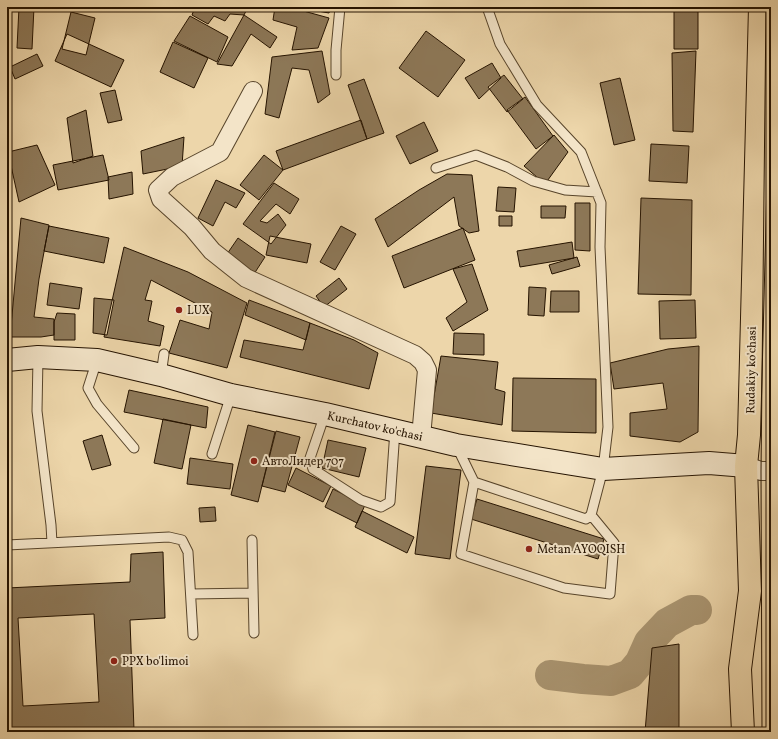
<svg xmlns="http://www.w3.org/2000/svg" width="778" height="739" font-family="Vollkorn,serif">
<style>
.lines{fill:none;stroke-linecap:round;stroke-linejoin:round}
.river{stroke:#a99470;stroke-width:30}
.building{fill:#8d7858;stroke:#251300;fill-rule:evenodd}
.service-casing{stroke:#57442a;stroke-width:11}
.minor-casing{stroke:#57442a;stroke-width:20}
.secondary-casing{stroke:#251300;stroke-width:24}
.primary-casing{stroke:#251300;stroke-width:24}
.service{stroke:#f3e4c8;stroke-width:9}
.minor{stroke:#f3e4c8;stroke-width:18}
.secondary{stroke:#f3e4c8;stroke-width:22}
.primary{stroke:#edd6aa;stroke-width:22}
.tram{stroke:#251300;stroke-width:1}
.poi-dot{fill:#8f2418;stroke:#f3e4c8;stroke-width:1.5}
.labels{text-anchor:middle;stroke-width:4;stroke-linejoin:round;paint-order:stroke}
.poi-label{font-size:12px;fill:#251300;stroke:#f3e4c8;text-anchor:start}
.street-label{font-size:12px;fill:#251300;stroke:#f3e4c8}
</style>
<rect width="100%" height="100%" fill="#edd6aa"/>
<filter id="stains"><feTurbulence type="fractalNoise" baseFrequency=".005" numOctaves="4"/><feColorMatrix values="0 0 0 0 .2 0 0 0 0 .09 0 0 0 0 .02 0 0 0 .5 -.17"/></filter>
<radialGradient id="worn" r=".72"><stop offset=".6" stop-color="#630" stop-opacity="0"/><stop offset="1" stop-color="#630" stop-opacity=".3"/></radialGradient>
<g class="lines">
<path class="river" d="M550,675L583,679L611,681L630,674L640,662L649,642L667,623L691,610H697"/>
</g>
<path class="building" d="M19,7H34L32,49L17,48Z
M195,7H248L244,15L230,14L225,21L214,16L208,24L192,15Z
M275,7H289L329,18L318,48L292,50L297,27L273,20Z
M295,7H331L329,13Z
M674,7H698V49H674Z
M71,12L95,18L86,55L62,49Z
M244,15L277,37L270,48L251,34L232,66L217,64Z
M190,16L228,37L217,62L174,41Z
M426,31L465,60L438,97L399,68Z
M67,34L124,60L111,87L55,61Z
M173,42L208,58L194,88L160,72Z
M322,51L330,94L318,103L309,70L292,68L279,118L265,114L272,57Z
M696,51L693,132L673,131L672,53Z
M37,54L43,66L15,79L10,67Z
M492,63L501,78L479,99L465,78Z
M504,75L523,99L507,112L488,87Z
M620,78L635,140L614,145L600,83Z
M364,79L384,133L367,139L348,85Z
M115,90L122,120L108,123L100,93Z
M525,97L553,136L536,149L507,110Z
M86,110L93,156L73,163L67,118Z
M361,120L367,139L283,170L276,151Z
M424,122L438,151L410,164L396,136Z
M554,135L568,152L545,184L524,166Z
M184,137L182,166L143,174L141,151Z
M651,144L689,146L687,183L649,181Z
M37,145L55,185L19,202L8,152Z
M103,155L109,180L58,190L53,165Z
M264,155L283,170L259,200L240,185Z
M132,172L133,194L109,199L108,177Z
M447,174L472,175L479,231L469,233L459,226L454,197L388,247L375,219L419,190Z
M216,180L245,193L236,208L225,202L213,226L198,218Z
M274,183L299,199L290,214L276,204L260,221L267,223L278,214L286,225L271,244L243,224Z
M498,187L516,188L514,212L496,211Z
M641,198L692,200L691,295L638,294Z
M575,203H590V251L575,250Z
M541,206H566L565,218H541Z
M499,216H512V226H499Z
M21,218L49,225L39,279L34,317L54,319V335L41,337H10Z
M49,226L109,238L104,263L44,251Z
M341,226L356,234L335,270L320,262Z
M463,228L475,260L404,288L392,256Z
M270,236L311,244L307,263L266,255Z
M238,238L265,257L254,274L227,254Z
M572,242L574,258L520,267L517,251Z
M124,247L188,272L247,303L227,368L169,353L180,320L209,329L212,312L151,280L145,300L152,301L148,321L164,326L160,346L104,337Z
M577,257L580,266L552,274L549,265Z
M472,264L488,310L453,331L446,318L467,302L453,269Z
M339,278L347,289L324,307L316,296Z
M50,283L82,288L79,309L47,305Z
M529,287L546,288L544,316L528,315Z
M551,291H579V312H550Z
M94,298L114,300L107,335L93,333Z
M249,300L310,323L306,340L245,315Z
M695,300L696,338L660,339L659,301Z
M57,313L75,314V340H54V322Z
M310,323L354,340L378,353L369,389L240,357L244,340L303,350Z
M454,333L484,334V355L453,354Z
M699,346L698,432L680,442L630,436V413L667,409L663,383L614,389L610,363L668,349Z
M441,356L498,362L495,389L505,392L502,425L431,413Z
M513,378L596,379V433L512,431Z
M129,390L208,407L206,428L124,412Z
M163,419L191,425L182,469L154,463Z
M248,425L275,432L258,502L231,495Z
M276,431L300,437L285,492L262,486Z
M102,435L111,465L92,470L83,441Z
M328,440L366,448L359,477L322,468Z
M190,458L233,464L230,489L187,484Z
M426,466L461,470L450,559L415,554Z
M296,468L331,486L323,502L288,485Z
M333,489L365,505L357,523L325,507Z
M477,499L604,539L598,559L471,519Z
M215,507L216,521L200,522L199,508Z
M362,511L414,537L407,553L355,527Z
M163,552L165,618L130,620L134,730L101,732H7V588L130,582L131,554ZM94,614L99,702L23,706L18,618Z
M679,644V732H645L652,648Z"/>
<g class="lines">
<g class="service-casing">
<path id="service" d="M336,75V50L340,7
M436,168L476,155L507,167L533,181L565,190L597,192
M38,357L37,411L51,525L52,543
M97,360L88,388L97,404L134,448
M161,375L164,354
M325,414L310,458L313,469L361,500L381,507L390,502L395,430
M457,447L474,482L586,519L591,515L603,469L608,427L600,247L601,203L581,152L537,105L500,44L487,7
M212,454L231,395
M474,482L461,554L564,588L610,594L614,543L591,515
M252,540L254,633
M7,545L169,537L182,540L188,552L193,635
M191,594L253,593"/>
</g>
<g class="minor-casing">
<path id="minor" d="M253,91L220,152L172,177L158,190L161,199L192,227L212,251L246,278L415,355L423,362L427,370L421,437
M746,466L761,471H771"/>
</g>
<g class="secondary-casing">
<path id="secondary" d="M7,360L38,357L97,360L161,375L231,395L325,414L456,445L603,469L709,463L746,466"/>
</g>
<g class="primary-casing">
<path id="primary" d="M743,732L740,669L750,591L746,466L749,435L760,7"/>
</g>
<use href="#service" class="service"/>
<use href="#minor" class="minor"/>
<use href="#secondary" class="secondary"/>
<use href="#primary" class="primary"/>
<path class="tram" d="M762,732L761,471L766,7
M768,732L771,530"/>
</g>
<g class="poi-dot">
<circle cx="179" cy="310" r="4"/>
<circle cx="254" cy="461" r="4"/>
<circle cx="529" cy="549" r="4"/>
<circle cx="114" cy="661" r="4"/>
</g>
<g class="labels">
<g class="poi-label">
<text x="187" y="314">LUX</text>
<text x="262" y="465">АвтоЛидер 707</text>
<text x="537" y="553">Metan AYOQISH</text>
<text x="122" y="665">PPX bo'limoi</text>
</g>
<g class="street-label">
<text transform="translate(751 370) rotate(-89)" y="4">Rudakiy ko'chasi</text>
<text transform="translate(375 426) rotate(13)" y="4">Kurchatov ko'chasi</text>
</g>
</g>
<rect width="778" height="739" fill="none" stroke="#edd6aa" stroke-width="24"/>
<rect x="8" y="8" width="762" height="723" fill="none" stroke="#251300" stroke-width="2"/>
<rect x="12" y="12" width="754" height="715" fill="none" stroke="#251300"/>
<rect width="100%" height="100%" filter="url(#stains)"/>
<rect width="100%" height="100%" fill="url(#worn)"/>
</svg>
